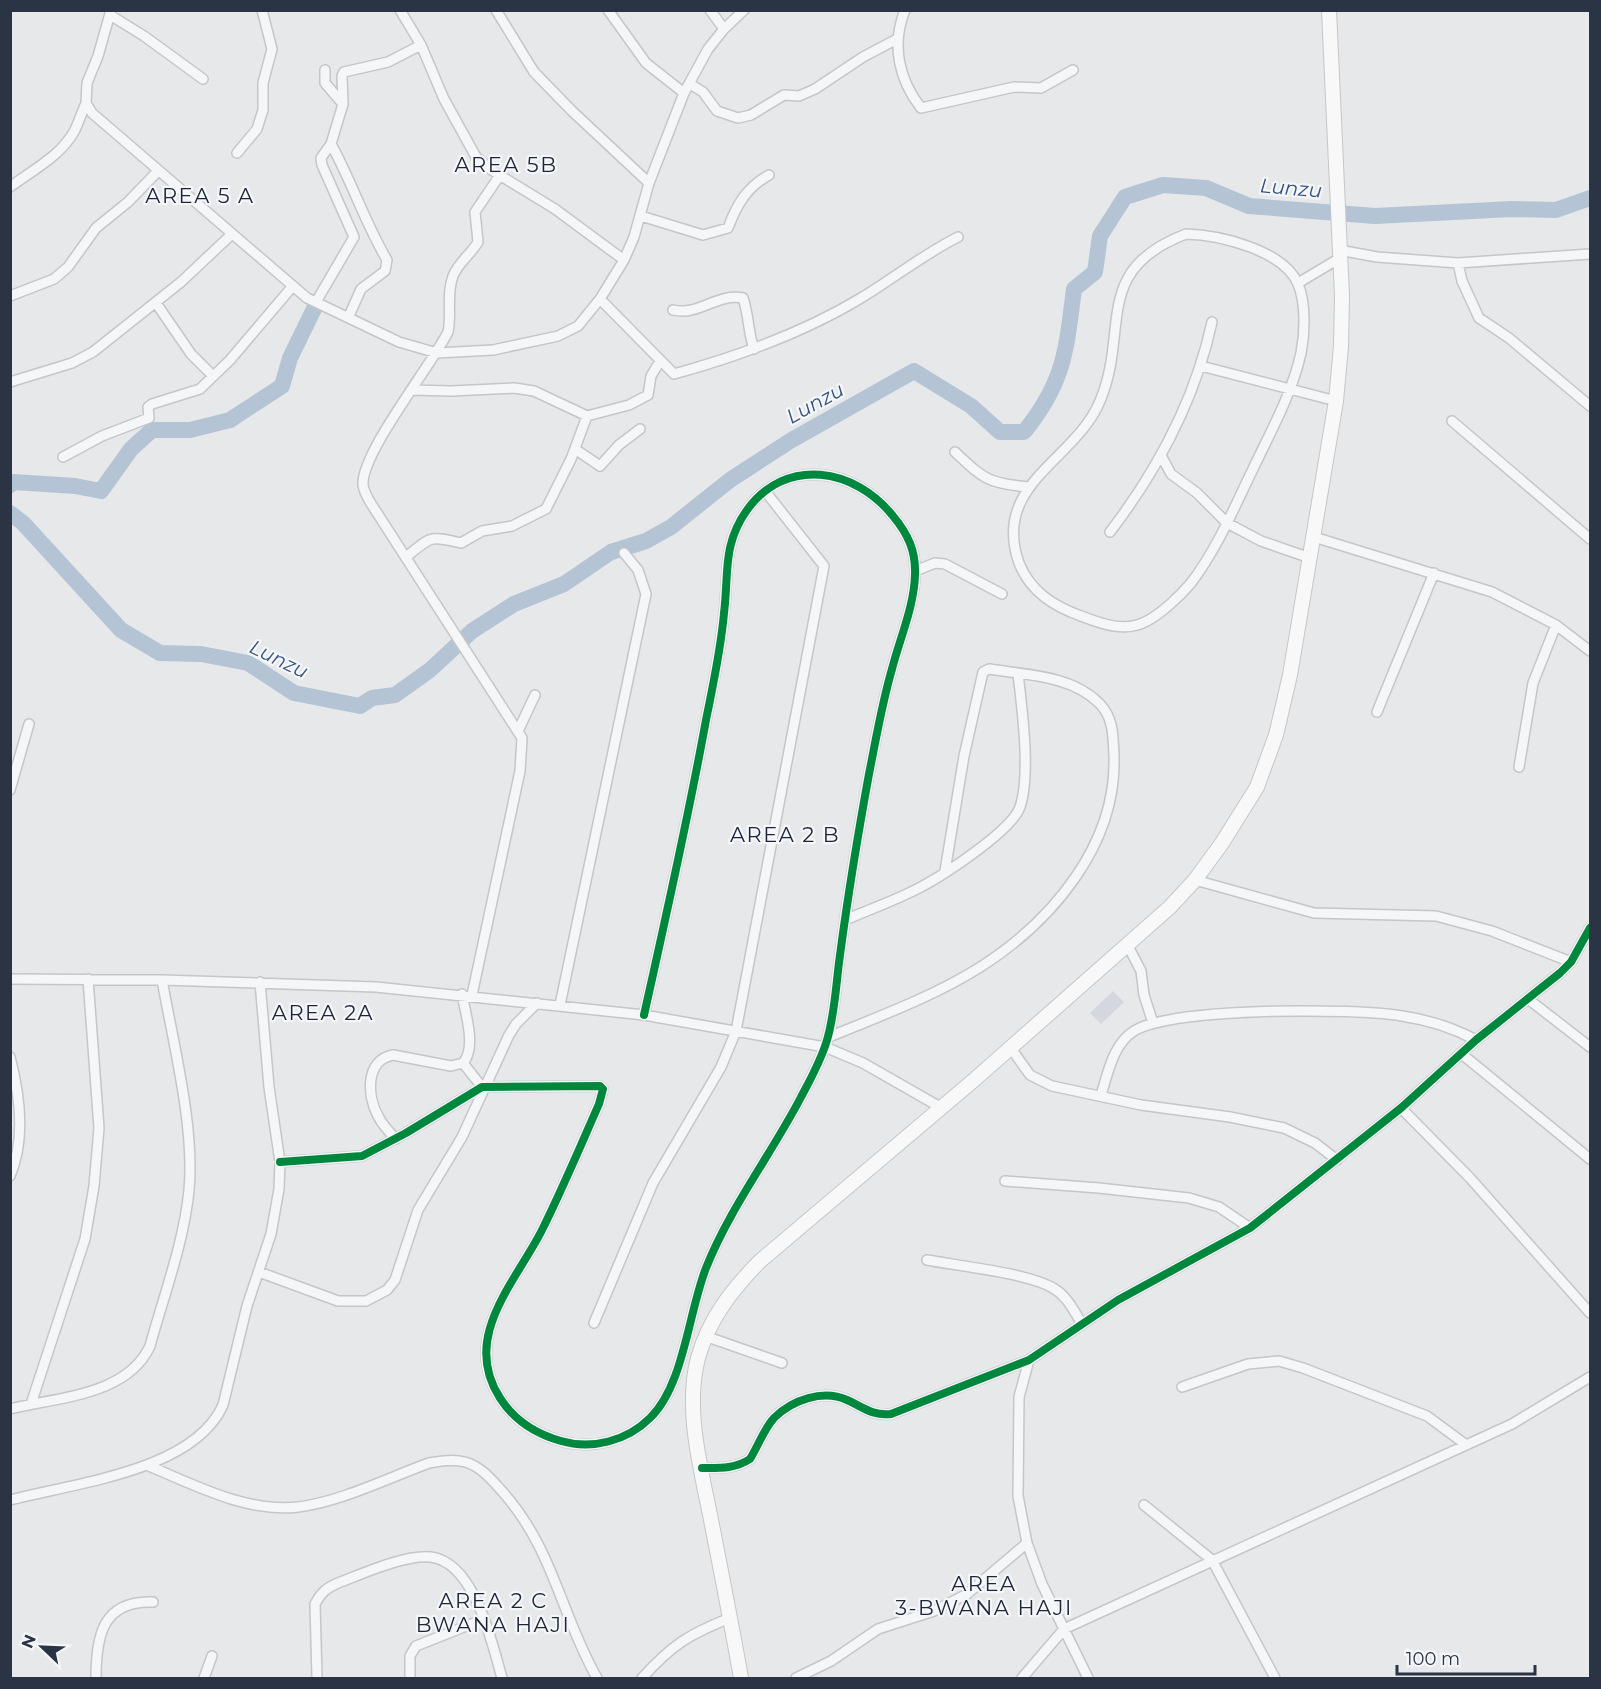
<svg xmlns="http://www.w3.org/2000/svg" width="1601" height="1689" font-family="Montserrat,sans-serif">
<style>
.built{fill:#d4d7dd}
.lines{fill:none;stroke-linecap:round;stroke-linejoin:round}
.river{stroke:#b4c4d5;stroke-width:16}
.minor-casing{stroke:#c4c6c8;stroke-width:12}
.secondary-casing{stroke:#c4c6c8;stroke-width:16}
.minor{stroke:#f5f6f7;stroke-width:9}
.secondary{stroke:#f8f8f8;stroke-width:14}
.cycleway-casing{stroke:#f4f6f9;stroke-width:11}
.cycleway{stroke:#00873e;stroke-width:8}
.labels{text-anchor:middle;stroke-width:4.5;stroke-linejoin:round;paint-order:stroke}
.water-label{font-size:20px;font-style:italic;fill:#34527a;stroke:#f4f6f9}
.quarter-label{font-size:21px;letter-spacing:1.5px;fill:#1d2536;stroke:#f4f6f9}
</style>
<rect width="100%" height="100%" fill="#e6e8ea"/>
<path class="built" d="M1113,991L1124,1002L1101,1024L1090,1013Z"/>
<g class="lines">
<path class="river" d="M10,485L14,482L75,486L101,491L131,449L152,430H190L230,420L282,386L290,358L314,309
M10,513L23,523L121,630L160,653L201,654L248,663L294,693L360,706L372,698L395,695L430,670L472,631L514,604L564,584L611,552L646,541L671,527L730,480L790,441L914,371L971,406L1000,432H1024C1065,381 1066,351 1074,289L1095,272L1100,236L1125,197L1163,185L1206,188L1249,206L1375,216L1512,209L1556,210L1590,198"/>
<g class="minor-casing">
<path id="minor" d="M111,10L98,56L87,83L86,103L92,113L307,298L399,342L437,353L493,350L558,336L578,326L600,299L624,260L634,237L649,183L684,93L708,49L724,29L744,10
M400,10L421,45L444,99L476,157L493,171L555,209L624,260
M496,10L534,72L572,111L649,183
M608,10L646,63L684,93
M710,10L724,29
M905,10C891,45 899,80 921,108L1014,87L1041,88L1073,70
M110,15L144,36L203,79
M690,84L703,92L717,111L738,118L751,115L784,95L799,96L815,89L863,57L897,39
M343,104L342,76L344,72L388,62L421,45
M331,144C352,182 365,223 387,260L385,271L361,289L349,316
M237,153L257,129L263,110V83L272,49L262,10
M10,187C34,169 61,156 75,130C79,121 82,112 86,103
M641,216L703,235L728,228C737,204 747,187 769,175
M1186,234C1219,235 1284,250 1298,284C1306,303 1305,333 1301,353C1292,394 1270,433 1252,471C1234,508 1217,549 1191,583C1180,596 1162,613 1147,621C1125,633 1102,624 1081,616C1053,606 1030,591 1019,563C991,484 1076,460 1100,401C1130,330 1091,270 1186,234Z
M1339,250L1377,257L1458,263L1590,254
M1458,263L1462,281L1479,318L1509,338L1590,406
M1298,283L1340,258
M10,296L54,279L68,267L96,228L128,202L158,171
M600,299L674,374C739,356 803,333 861,298C894,278 924,254 958,237
M316,302L354,237L322,165L321,158L331,144L343,104L325,83V70
M156,303L191,354L213,376
M673,310C700,316 716,293 743,298C749,316 748,332 754,349
M1201,366L1336,401
M10,382L72,363L93,352L181,282L232,234
M411,390L451,391L514,388L534,391L587,416L629,405L648,395L651,376L660,361
M1452,421L1590,539
M575,449L600,466L619,445L640,429
M955,452C984,479 987,483 1028,487
M63,457L102,436L149,418L148,407L152,404L200,389L230,360L292,287
M1162,457L1171,474L1197,493L1227,523L1261,541L1310,558
M1110,532C1159,468 1195,400 1212,322
M1314,537L1492,592L1556,625L1590,651
M406,557C431,537 428,535 461,543L482,531L512,526L546,509L571,459L587,416
M915,571L935,563L945,564L1002,594
M1377,712L1434,573
M518,731L535,695
M1519,767L1533,683L1556,625
M10,790L29,724
M1195,880L1314,913L1436,916L1492,931L1571,962
M845,920C868,910 891,902 913,891C938,879 1011,832 1020,807C1031,775 1022,708 1018,674
M1128,946L1141,971L1144,995L1153,1023
M10,979L162,980L376,987L644,1015L825,1047L863,1063L940,1107
M472,995L520,771L522,738L370,502C367,497 364,491 363,485C361,453 431,366 448,332C452,314 446,295 453,276C458,263 471,254 478,242L475,212L500,175
M1528,999L1590,1047
M560,1005L646,594L638,570L624,553
M829,1037C880,1016 935,996 982,966C1053,920 1117,844 1114,756C1113,737 1114,719 1100,704C1072,675 1026,675 989,669L983,672L964,756L945,871
M1010,1047L1030,1075L1052,1086L1141,1105L1230,1117L1284,1128L1315,1143L1337,1160
M1463,1055L1590,1159
M10,1057C20,1095 26,1139 10,1176
M463,1063L482,1087
M1101,1095C1108,1073 1113,1044 1134,1031C1173,1007 1354,1008 1402,1016C1429,1020 1452,1027 1476,1040
M1401,1108L1470,1178L1590,1313
M396,1139C389,1132 382,1124 378,1116C367,1096 365,1060 393,1055L451,1066L463,1063C477,1047 465,1013 462,994
M280,1162L362,1156L406,1133L482,1087L600,1086L603,1089L599,1104C580,1147 562,1190 541,1232C514,1284 461,1338 500,1398C514,1420 536,1434 561,1441C592,1450 627,1441 650,1418C684,1385 688,1314 706,1268C730,1208 770,1156 800,1099C810,1080 821,1061 827,1040C835,1014 836,983 840,955C848,895 858,834 869,774C876,739 882,703 892,669C900,638 914,607 915,575C916,551 908,534 893,516C855,468 786,456 747,510C722,545 729,574 724,613C721,649 713,685 706,720C688,819 666,917 644,1015
M1005,1181L1099,1188L1189,1198L1219,1207L1250,1228
M927,1260C959,1266 1027,1273 1053,1288C1067,1296 1074,1311 1082,1324
M259,1272L338,1301H366L387,1290L395,1280L418,1210L462,1137L509,1035L516,1024L537,1003
M594,1323L653,1183L721,1067L736,1031L824,566L765,491
M705,1336L782,1363
M1029,1360L1019,1397L1018,1496L1027,1543L1042,1584L1088,1678
M1182,1387L1248,1364L1279,1361L1303,1368L1427,1416L1465,1444
M31,1404L85,1239L94,1186L99,1128L88,979
M10,1409C57,1397 127,1396 150,1346C164,1295 184,1242 189,1190C195,1128 173,1042 162,980
M149,1466C194,1485 248,1513 298,1507C340,1502 388,1478 429,1463C441,1461 453,1459 465,1462C480,1466 491,1479 501,1490C554,1549 560,1613 597,1678
M702,1468C719,1468 735,1469 750,1459C758,1446 764,1429 774,1418C792,1400 823,1389 847,1400C863,1407 872,1416 891,1414L1029,1360L1118,1300L1250,1228L1401,1108L1476,1040L1560,973L1571,962L1590,928
M10,1500C74,1483 194,1471 223,1405L247,1306L271,1234L279,1189L280,1162L269,1087L260,982
M1144,1505L1212,1560L1275,1678
M96,1678C96,1637 102,1600 153,1602
M204,1678L212,1656
M317,1678L315,1604C321,1593 326,1588 338,1583C362,1574 406,1554 431,1557C475,1563 492,1643 502,1678
M410,1678V1656L416,1646L484,1619
M642,1678C672,1645 689,1634 730,1618
M796,1678L831,1661L878,1629L934,1611L967,1594L1027,1543
M1022,1678L1064,1629L1512,1424L1590,1377"/>
</g>
<g class="secondary-casing">
<path id="secondary" d="M741,1678C732,1627 722,1576 712,1525C702,1472 684,1411 698,1358C709,1319 731,1291 759,1262L974,1080L1170,907L1195,880L1222,843L1257,787L1276,735L1290,675L1336,401L1341,346L1342,296L1329,10"/>
</g>
<use href="#minor" class="minor"/>
<use href="#secondary" class="secondary"/>
<g class="cycleway-casing">
<path id="cycleway" d="M280,1162L362,1156L406,1133L482,1087L600,1086L603,1089L599,1104C580,1147 562,1190 541,1232C514,1284 461,1338 500,1398C514,1420 536,1434 561,1441C592,1450 627,1441 650,1418C684,1385 688,1314 706,1268C730,1208 770,1156 800,1099C810,1080 821,1061 827,1040C835,1014 836,983 840,955C848,895 858,834 869,774C876,739 882,703 892,669C900,638 914,607 915,575C916,551 908,534 893,516C855,468 786,456 747,510C722,545 729,574 724,613C721,649 713,685 706,720C688,819 666,917 644,1015
M702,1468C719,1468 735,1469 750,1459C758,1446 764,1429 774,1418C792,1400 823,1389 847,1400C863,1407 872,1416 891,1414L1029,1360L1118,1300L1250,1228L1401,1108L1476,1040L1560,973L1571,962L1590,928"/>
</g>
<use href="#cycleway" class="cycleway"/>
</g>
<g class="labels">
<g class="water-label">
<text transform="translate(1291 188) rotate(5)" y="7">Lunzu</text>
<text transform="translate(815 403) rotate(-29)" y="7">Lunzu</text>
<text transform="translate(279 659) rotate(26)" y="7">Lunzu</text>
</g>
<g class="quarter-label">
<text x="506" y="172">AREA 5B</text>
<text x="200" y="203">AREA 5 A</text>
<text x="785" y="842">AREA 2 B</text>
<text x="323" y="1020">AREA 2A</text>
<text x="984" y="1591">AREA<tspan x="984" dy="24">3-BWANA HAJI</tspan></text>
<text x="493" y="1608">AREA 2 C<tspan x="493" dy="24">BWANA HAJI</tspan></text>
</g>
</g>
<rect width="1601" height="1689" fill="none" stroke="#2b3445" stroke-width="24"/>
<g transform="translate(42 1647) rotate(293)" stroke="#f4f6f9" stroke-width="4.5" paint-order="stroke">
<path d="M0-4.5L10 22L0 15L-10 22Z" fill="#2b3445"/>
<text y="-9" font-size="16" font-weight="bold" text-anchor="middle" fill="#2b3445">N</text>
</g>
<path d="M1397 1665v9h138v-9" fill="none" stroke="#2b3445" stroke-width="3"/>
<text x="1406" y="1665" font-size="18" fill="#2b3445" stroke="#f4f6f9" stroke-width="4.5" paint-order="stroke">100 m</text>
</svg>
